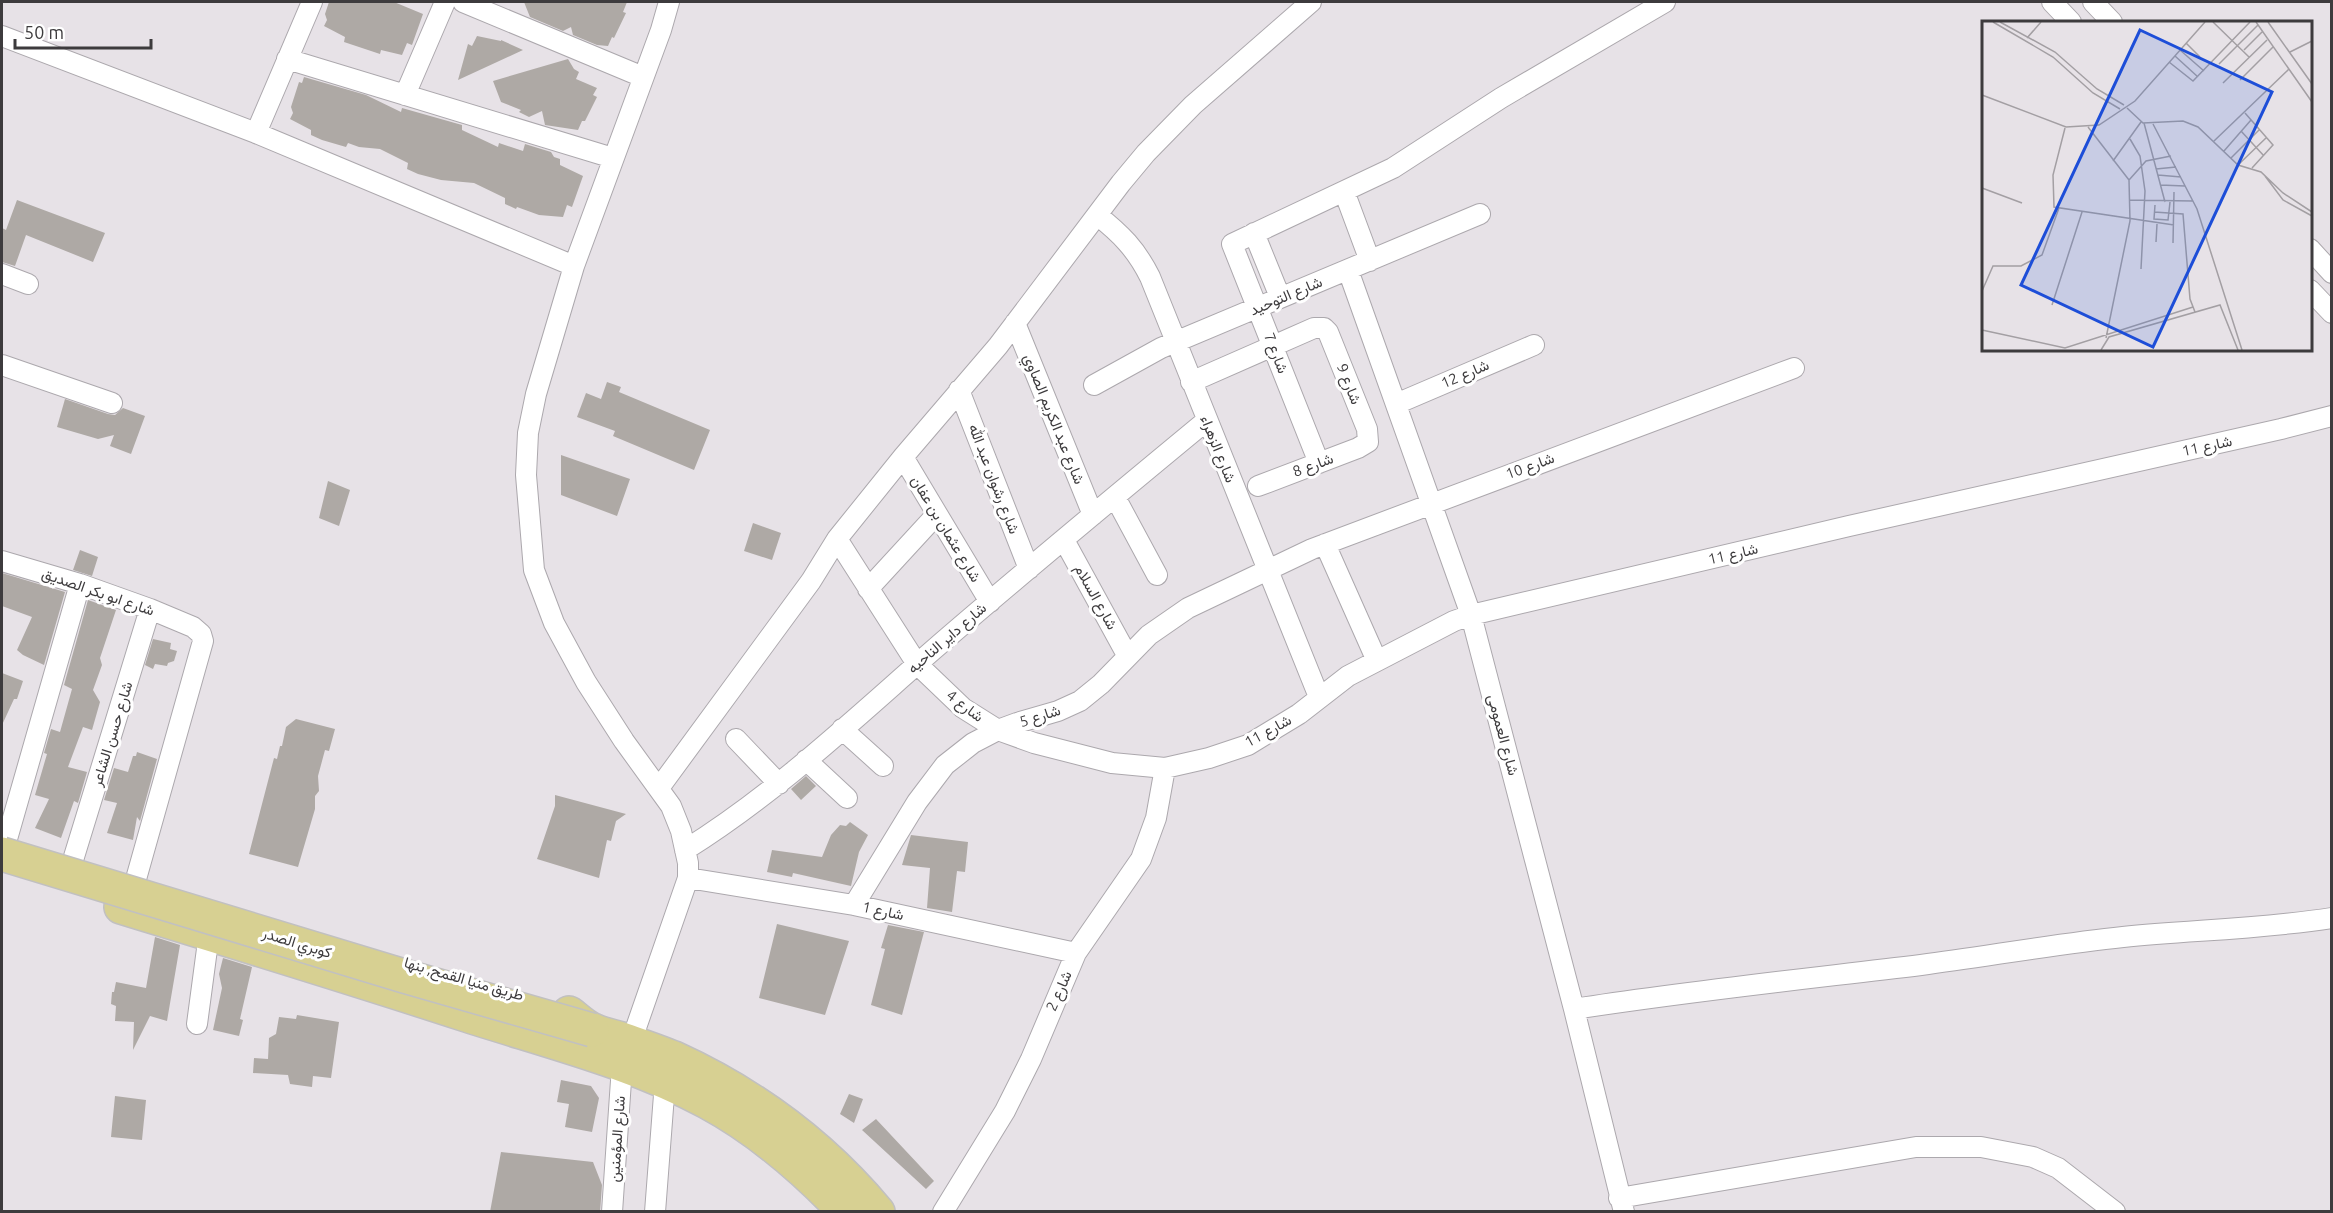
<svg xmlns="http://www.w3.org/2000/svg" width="2333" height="1213" font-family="Ubuntu,Vazirmatn,sans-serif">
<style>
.building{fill:#aea9a5}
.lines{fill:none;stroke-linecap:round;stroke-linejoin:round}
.minor-casing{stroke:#aca8ad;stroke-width:22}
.trunk-casing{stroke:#c1c0c1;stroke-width:36}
.minor{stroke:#fff;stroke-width:20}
.trunk{stroke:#d7d092;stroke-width:33}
.trunk-bridge-casing{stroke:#c1c0c1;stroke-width:36;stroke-linecap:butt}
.trunk-bridge{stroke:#d7d092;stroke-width:33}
.labels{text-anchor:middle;stroke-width:6;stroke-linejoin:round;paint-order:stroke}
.street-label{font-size:15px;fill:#3d3b3d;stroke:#fff}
.inset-road{fill:none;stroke:#a39fa3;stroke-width:1.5}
.view{fill:#1d4ed8;fill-opacity:0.15;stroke:#1d4ed8;stroke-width:3}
.inset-edge{fill:none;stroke:#3d3b3d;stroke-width:3}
</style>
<rect width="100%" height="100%" fill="#e7e2e7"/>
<path class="building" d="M329,2H394L423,14L412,45L407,43L402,55L381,50L380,54L344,42L345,37L324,26L327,20L325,14Z
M524,2H627L623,12L626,13L614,38L612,37L608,46L597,45L573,35L571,27L563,31L530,17Z
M477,36L501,41V40L523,50L458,80L468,44L472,46Z
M568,59L574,69L579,72L576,79L597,88L593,95L597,97L585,121H582L578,130L545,125L542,111L529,117L519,112L521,110L501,102L493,81Z
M304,77L366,95L401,112L402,108L462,125V130L498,147L499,143L523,151L525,144L551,152L554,157L560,159V165L583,176L572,207L567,205L563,217L539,215L517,207L516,209L505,204V198L474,183L441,180L418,174L407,169L408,163L380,149L359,147L348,143L346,147L322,140L311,135V130L290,119L293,113L291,107L299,82L302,83Z
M17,200L105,233L93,262L26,235L15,266L2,262V228L6,230Z
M607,382L621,387L619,392L710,430L694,470L613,436L615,431L577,417L586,393L601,399Z
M65,399L108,414L115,415L123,408L145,416L131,454L110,446L114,435L98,439L57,427Z
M561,455L630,479L617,516L561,495Z
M328,481L350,490L339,526L319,518Z
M753,523L781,533L772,560L744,551Z
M80,550L98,557L92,576L73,570Z
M2,573L65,592L44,665L23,655L17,650L32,617L2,606Z
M88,600L116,610L100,658L102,665L93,690L100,702L92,730L83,727L68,767L87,772L78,803L74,801L61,838L35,828L49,799L35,795L47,754L44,753L51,729L60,732L72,689L64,685Z
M153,639L171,643L170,649L177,651L174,661L168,663L167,666L155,664L153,669L145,665Z
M2,673L23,681L17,699H14L2,725Z
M296,719L335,729L329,751L325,750L318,776L319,791L315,796V809L298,867L249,854L274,758L277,759L280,746H282L286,727Z
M137,752L157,759L140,821L137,817L133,840L107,833L117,803L104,800L114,768L128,772L133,756H136Z
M806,776L816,786L801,800L791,789Z
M555,795L626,814L616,821L611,841L607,840L599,878L537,859L555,806Z
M850,822L868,835L859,852L851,886L793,873L792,877L767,872L772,850L822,857L831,835L840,825L846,826Z
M911,835L968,842L965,872L957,871L952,912L927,908L930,868L902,865Z
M777,924L849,941L825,1015L759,998Z
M888,925L924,932L902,1015L871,1005L885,949L881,948Z
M155,937L180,945L167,1021L150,1016L133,1050L134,1022L115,1021L116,1006L111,1004L112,992H114L116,982L146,988Z
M223,958L252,967L240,1019L243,1020L239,1036L213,1030L222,988L219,974Z
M297,1015L339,1022L331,1078L313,1076L312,1087L290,1084L288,1075L253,1073L254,1058L268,1059L269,1038L276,1034L279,1017L296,1019Z
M561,1080L591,1086L599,1098L592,1132L565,1127L569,1104L557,1102Z
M849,1094L863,1099L854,1123L840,1114Z
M115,1096L146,1100L142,1140L111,1137Z
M876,1119L934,1181L926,1189L862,1130Z
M501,1152L593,1162L602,1185L600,1212H490Z"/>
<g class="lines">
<g class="minor-casing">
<path id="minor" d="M463,2L643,77
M2052,2L2071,22
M2093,2L2112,22
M2,36L256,133L574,266
M287,59L613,158
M405,95L445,2
M256,133L312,2
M1344,191L1370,261
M1097,215C1121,234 1136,249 1150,277L1319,697
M1254,233L1280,297
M2310,249L2332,273
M1348,270L1471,615L1574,1009L1624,1212
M2,274L28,284
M2310,290L2332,313
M1015,323L1093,515
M2,365L112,403
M1191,382L1314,328H1324L1328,332L1367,429L1368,442L1358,448L1258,486
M1094,385L1161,348L1480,214
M959,390L1029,569
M1396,404L1534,345
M903,457L990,602
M1319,463L1232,244L1393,168L1501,98L1665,2
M1115,497L1157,575
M837,539L917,664L963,708L998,730L1034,743L1112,763L1165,768L1209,758L1248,745L1299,714L1348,676L1454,621L1471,615L1849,526L2281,429L2332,416
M1064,540L1127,655
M1325,544L1377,661
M2,561L80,584L150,609L193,627L201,634L203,641L136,879
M868,589L937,514
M842,729L883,766
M736,739L779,784
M806,760L847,798
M659,788L811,581L837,539L903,457L998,346L1121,183L1146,153L1193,105L1311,2
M7,839L80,584
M685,850C775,794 852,721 932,651C1022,573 1114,497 1206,421
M73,860L150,609
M688,878L854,905L1076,953
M854,905L917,802L945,765L973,743L998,730L1017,723L1058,711L1080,701L1101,684L1149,635L1188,608L1312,549L1794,368
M1574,1009C1689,991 1805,979 1921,965C1989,956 2056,944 2123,937C2193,930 2262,929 2332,918
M197,1024L209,934
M631,1042L688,878V863L681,831L671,806L624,741L586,682L554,623L534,570L526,475L528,433L536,394L574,266L661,30L669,2
M1619,1198L1916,1147H1981L2033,1157L2058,1168L2115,1212
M612,1212L622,1066
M655,1212L665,1082
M943,1212L1005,1111L1031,1059L1076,953L1141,859L1156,818L1165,768"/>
</g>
<g class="trunk-casing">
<path id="trunk" d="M121,907C235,942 350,977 463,1014C543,1040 633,1062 707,1102C759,1130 804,1169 845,1212
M569,1013C576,1018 583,1025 591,1029C600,1034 612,1036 622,1039C639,1045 657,1051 674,1058C753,1094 822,1145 878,1212"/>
</g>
<use href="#minor" class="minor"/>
<use href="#trunk" class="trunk"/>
<g class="trunk-bridge-casing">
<path id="trunk-bridge" d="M2,854L404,976L592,1030"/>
</g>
<use href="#trunk-bridge" class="trunk-bridge"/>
</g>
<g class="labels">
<g class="street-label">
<text transform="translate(1286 296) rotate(-23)" y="5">شارع التوحيد</text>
<text transform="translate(1276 353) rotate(69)" y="5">شارع 7</text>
<text transform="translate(1465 374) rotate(-23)" y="5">شارع 12</text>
<text transform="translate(1349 384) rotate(68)" y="5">شارع 9</text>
<text transform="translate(1054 419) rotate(68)" y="5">شارع عبد الكريم الصاوي</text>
<text transform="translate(2207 446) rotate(-12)" y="5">شارع 11</text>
<text transform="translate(1218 449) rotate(68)" y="5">شارع الزهراء</text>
<text transform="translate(1313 465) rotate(-20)" y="5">شارع 8</text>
<text transform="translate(1530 466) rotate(-20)" y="5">شارع 10</text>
<text transform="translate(994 479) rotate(69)" y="5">شارع رشوان عبد الله</text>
<text transform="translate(946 529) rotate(59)" y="5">شارع عثمان بن عفان</text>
<text transform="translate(1733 554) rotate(-13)" y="5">شارع 11</text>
<text transform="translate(98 592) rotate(19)" y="5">شارع ابو بكر الصديق</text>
<text transform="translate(1096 597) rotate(61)" y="5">شارع السلام</text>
<text transform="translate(947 638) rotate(-41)" y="5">شارع داير الناحيه</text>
<text transform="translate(965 706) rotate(37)" y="5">شارع 4</text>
<text transform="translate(1040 716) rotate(-18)" y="5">شارع 5</text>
<text transform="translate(1268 731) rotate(-29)" y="5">شارع 11</text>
<text transform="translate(112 734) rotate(-73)" y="5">شارع حسن الشاعر</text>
<text transform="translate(1503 735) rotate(75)" y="5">شارع العمومى</text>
<text transform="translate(883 911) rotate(12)" y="5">شارع 1</text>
<text transform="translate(297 943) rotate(17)" y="5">كوبري الصدر</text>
<text transform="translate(464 979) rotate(16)" y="5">طريق منيا القمح, بنها</text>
<text transform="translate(1059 991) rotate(-66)" y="5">شارع 2</text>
<text transform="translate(617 1139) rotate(-86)" y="5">شارع المؤمنين</text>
</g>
</g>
<g transform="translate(1982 21)">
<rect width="330" height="330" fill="#e7e2e7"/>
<path class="inset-road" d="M11,1L71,36L111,72L138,88M18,1L73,31L115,68L142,84M231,1L267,36M274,1L330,81M286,1L330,63M45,17L59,1M204,22L218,36M198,29L222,50M262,29L280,11M308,31L330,20M193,35L216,56M187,41L211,60L268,1M237,43L276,4M258,59L291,26M241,62L285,19M0,74L84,106L117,104L153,80L223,1M145,87L161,102L201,100L216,106L256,144L279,151L301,172L330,191M263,92L291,124L270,147M162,102L183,181M171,103L215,188L260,329M106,106L147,159M83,107L71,154L72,186L192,204M259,110L282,135M148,118L158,135L163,170L159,248M232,120L307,48M242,130L269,99M249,137L278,108M131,140L159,101M256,144L285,116M174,148L194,146M176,154L199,156M283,155L301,179L330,195M178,164L203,165M0,167L40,182M147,179L211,180M173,184L172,198L186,199L188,181M172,191L201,193L208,278L213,291M174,221L175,203M191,222L192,171M0,270L11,245H39L60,234L77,187M70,284L100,191M0,309L83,327L211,286M124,317L148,200L147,159L164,140L189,135M119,329L127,316L238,284L256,329"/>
<path class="view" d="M158,9L290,71L171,326L39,264Z"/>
<rect width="330" height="330" class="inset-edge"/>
</g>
<rect width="2333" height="1213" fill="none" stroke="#3d3b3d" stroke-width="6"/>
<path d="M15 39v9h136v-9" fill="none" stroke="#3d3b3d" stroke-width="3"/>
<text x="24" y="39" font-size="18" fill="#3d3b3d" stroke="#ffffff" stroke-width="4.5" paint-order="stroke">50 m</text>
</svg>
